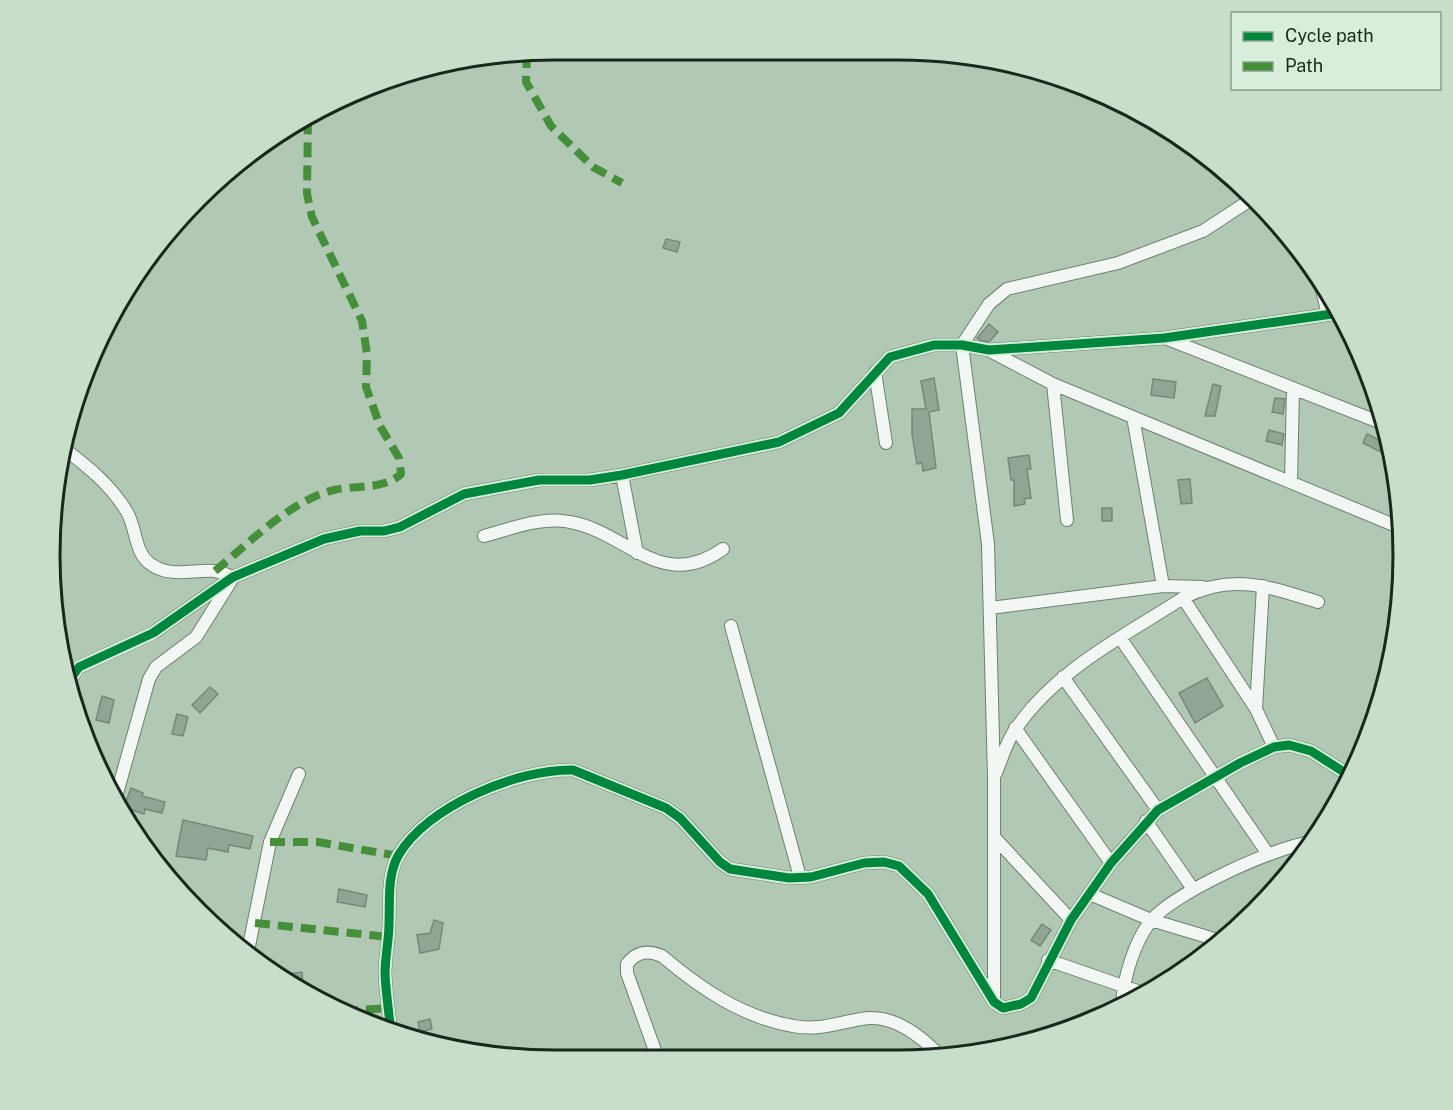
<svg xmlns="http://www.w3.org/2000/svg" width="1453" height="1110" font-family="'Public Sans',sans-serif">
<style>
.building{fill:#92a595;stroke:#768878;stroke-width:1.5}
.lines{fill:none;stroke-linecap:round;stroke-linejoin:round}
.street-casing{stroke:#6e8071;stroke-width:14}
.street{stroke:#f3f7f4;stroke-width:12}
.quiet{stroke:#458e3a;stroke-width:8;stroke-dasharray:15 8;stroke-linecap:butt}
.cycleway-casing{stroke:#d7eeda;stroke-width:13}
.cycleway{stroke:#00873e;stroke-width:9}
.rim{fill:none;stroke:#18291b;stroke-width:3}
</style>
<rect width="100%" height="100%" fill="#b1c9b4"/>
<path class="building" d="M666,239L680,242L677,252L663,248Z
M989,324L998,332L989,342L980,340L977,338Z
M934,378L939,410L929,412L936,468L923,471L922,463L917,464L912,434V409H926L921,381Z
M1153,379L1176,382L1174,398L1151,395Z
M1213,384L1221,386L1215,416H1205Z
M1275,398L1285,399L1283,414L1272,412Z
M1269,430L1284,434L1282,445L1266,441Z
M1367,434L1385,443L1381,452L1363,443Z
M1029,455L1031,469H1027L1031,498L1024,499L1025,504L1014,506V480H1011L1008,458Z
M1190,479L1192,503L1181,504L1178,480Z
M1102,508H1112V521H1102Z
M1207,678L1223,706L1195,723L1179,693Z
M210,687L218,694L200,713L192,705Z
M102,696L114,700L109,723L96,720Z
M177,714L188,717L183,736L172,734Z
M131,788L143,793L142,796L165,802L162,813L145,809L144,814L124,807Z
M183,820L253,836L250,849L229,845L228,852L208,848L206,860L176,856Z
M339,889L367,895L365,907L337,902Z
M434,920L443,923L439,949L420,953L417,935L430,933Z
M1042,924L1051,930L1040,946L1031,940Z
M302,972L303,987L295,988L279,975Z
M430,1019L432,1029L420,1032L418,1022Z"/>
<g class="lines">
<g class="street-casing">
<path id="street" d="M1318,273L1328,315
M1165,338L1384,424
M990,351L1053,384L1401,528
M875,372L886,443
M1053,384L1067,520
M1133,417L1163,586
M62,447C87,466 111,485 127,512C137,529 134,554 152,565C171,578 195,569 215,571C221,572 227,575 233,577
M622,475L637,553
M1291,482L1293,388
M484,536C510,529 542,516 570,522C627,532 661,593 723,549
M1183,598L1256,709L1274,747
M990,608L1163,586L1203,587
M731,626L800,877
M1121,639L1268,854
M1063,677L1158,810
M69,681L79,667L153,633L233,577L324,539L360,531H384L400,527L464,494L539,480H590L622,475L779,442L839,413L890,357L934,345H962L989,350L1164,338L1339,313
M1256,709L1263,586
M1015,728L1111,863
M996,773C1002,758 1007,740 1017,727C1057,669 1126,635 1183,598C1232,572 1269,587 1318,602
M116,797L149,679L156,667L196,637L231,581
M1146,821L1193,889
M994,837L1071,920
M1090,894L1151,920L1221,941
M248,951L270,842L299,774
M1048,960L1143,993
M994,1001V777L988,544L962,345L989,304L1007,289L1118,263L1203,231L1255,197
M1122,1003C1124,977 1134,943 1150,922C1171,894 1278,845 1313,842
M391,1033C389,1013 386,994 385,974C385,957 389,940 389,924C390,902 387,876 398,856C427,806 517,769 573,770L666,808L680,818L720,862L730,869L789,878L811,877L864,863L884,862L899,866L928,894L994,1002L1003,1008L1021,1004L1031,998L1071,920L1111,863L1158,810L1240,763L1274,747L1289,745L1311,751L1350,776
M657,1056L627,973V964C637,951 648,950 662,956C701,989 742,1017 793,1026C818,1031 837,1023 861,1019C891,1013 920,1035 940,1056"/>
</g>
<use href="#street" class="street"/>
<path class="quiet" d="M527,53L526,82L551,126L593,167L622,183
M215,571C249,543 291,500 334,490C355,485 384,490 401,474L399,458L380,426L366,387L367,354L362,321L312,217L307,194L308,115
M270,842H318L398,856
M255,923L389,937
M343,1011L388,1008"/>
<g class="cycleway-casing">
<path id="cycleway" d="M69,681L79,667L153,633L233,577L324,539L360,531H384L400,527L464,494L539,480H590L622,475L779,442L839,413L890,357L934,345H962L989,350L1164,338L1339,313
M391,1033C389,1013 386,994 385,974C385,957 389,940 389,924C390,902 387,876 398,856C427,806 517,769 573,770L666,808L680,818L720,862L730,869L789,878L811,877L864,863L884,862L899,866L928,894L994,1002L1003,1008L1021,1004L1031,998L1071,920L1111,863L1158,810L1240,763L1274,747L1289,745L1311,751L1350,776"/>
</g>
<use href="#cycleway" class="cycleway"/>
</g>
<path d="M0 0H1453V1110H0ZM555 60H898A495 495 0 0 1 1393 555V555A495 495 0 0 1 898 1050H555A495 495 0 0 1 60 555V555A495 495 0 0 1 555 60Z" fill="#c8decb" fill-rule="evenodd"/>
<path class="rim" d="M555 60H898A495 495 0 0 1 1393 555V555A495 495 0 0 1 898 1050H555A495 495 0 0 1 60 555V555A495 495 0 0 1 555 60Z"/>
<rect x="1231" y="12" width="210" height="78" fill="#d7eeda" stroke="#8b9f8e" stroke-width="1.5"/>
<rect x="1243" y="32" width="30" height="9" fill="#00873e" stroke="#8b9f8e" stroke-width="1.5"/>
<text x="1285" y="42" font-size="18" fill="#18291b">Cycle path</text>
<rect x="1243" y="62" width="30" height="9" fill="#458e3a" stroke="#8b9f8e" stroke-width="1.5"/>
<text x="1285" y="72" font-size="18" fill="#18291b">Path</text>
</svg>
